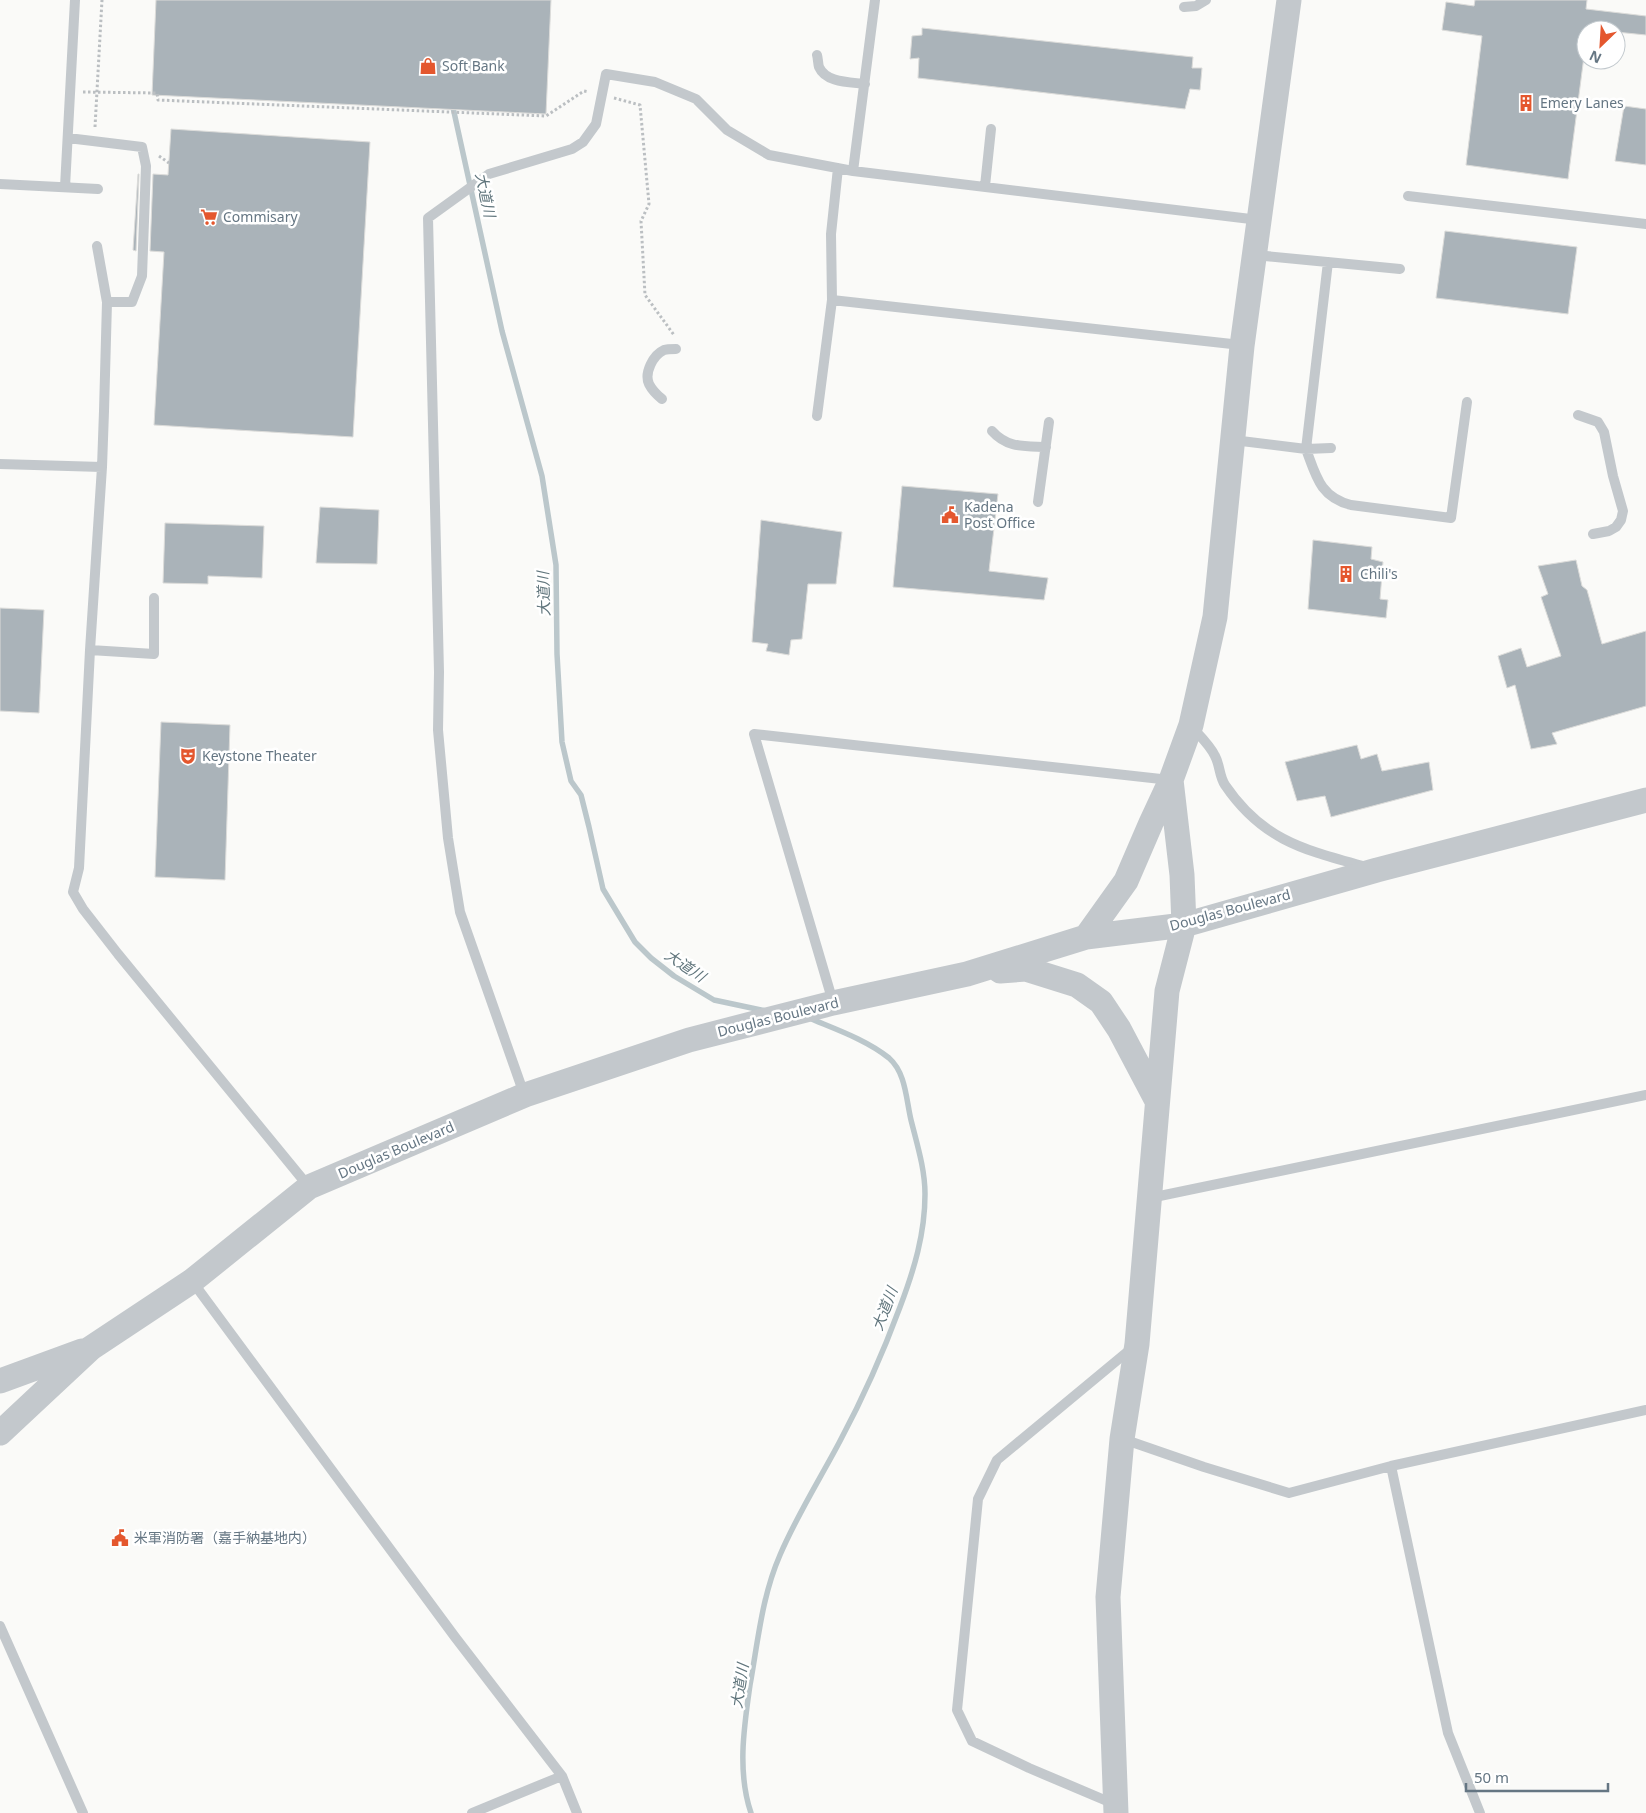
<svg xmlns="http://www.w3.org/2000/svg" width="1646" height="1813" font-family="'Noto Sans','Noto Sans JP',sans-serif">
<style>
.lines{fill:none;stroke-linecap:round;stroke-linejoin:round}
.stream{stroke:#bbc7cb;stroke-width:5.5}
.building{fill:#aab3b9;stroke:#dcdcda}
.path{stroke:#bbbfc2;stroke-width:3;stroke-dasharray:2.5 2.5;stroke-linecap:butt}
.service{stroke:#c3c8cc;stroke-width:10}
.tertiary{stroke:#c3c8cc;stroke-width:25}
.labels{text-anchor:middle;stroke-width:5;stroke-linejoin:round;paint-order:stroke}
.poi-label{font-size:14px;fill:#657683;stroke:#fff;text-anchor:start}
.street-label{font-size:14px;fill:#657683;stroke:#fff}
.water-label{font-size:15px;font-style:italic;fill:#60757c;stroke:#fff}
</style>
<rect width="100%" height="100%" fill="#fafaf8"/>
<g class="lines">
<path class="stream" d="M452,103L502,331L542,476L556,565L557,654L562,742L571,781L581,795L589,827L603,889L635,942L651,958L674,976L714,1000L766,1011
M751,1813C737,1772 744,1727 750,1685C758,1641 762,1596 780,1555C797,1515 820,1479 840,1441C863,1398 883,1353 900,1307C914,1270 925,1234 925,1194C925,1169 917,1144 911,1120C906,1099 906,1073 889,1058C867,1040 835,1029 809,1018"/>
</g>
<path class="building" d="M156,0H551L546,114L152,95Z
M1475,0H1587L1586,9L1646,16V35L1616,32V30H1586V41L1568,179L1466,165L1482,36L1442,30L1446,2L1474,6Z
M922,28L1193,57L1192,68H1202L1200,90L1190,89L1185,109L918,78L919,58L910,59L912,36L922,35Z
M1624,106L1646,109V165L1615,161Z
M171,129L370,142L353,437L154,425L164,252L150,251L153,174L168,175Z
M138,174H139L136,251L133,250Z
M1445,231L1577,247L1568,314L1436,298Z
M902,486L998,494L989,571L1048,578L1044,600L893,587Z
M320,507L379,510L377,564L316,563Z
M761,520L842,532L836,584H808L802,639L791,640L789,655L766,651L768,644L752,642Z
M165,523L264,526L262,578L208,576V584L163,583Z
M1313,540L1372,547L1371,559L1383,562L1380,599L1388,600L1386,618L1308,609Z
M1576,560L1582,586L1587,590L1602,644L1646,631V706L1552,733L1557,744L1531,749L1515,685L1507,688L1498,656L1521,648L1527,667L1561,656L1541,597L1548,594L1538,566Z
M0,608L44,610L39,713L0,711Z
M161,722L230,725L225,880L155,877Z
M1357,745L1361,759L1377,754L1382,771L1429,762L1433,790L1331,817L1325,796L1297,801L1285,762Z"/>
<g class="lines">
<path class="path" d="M83,92L157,93L158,100L546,116L584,91L589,92
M614,98L640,105L649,204L641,221L645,295L674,335
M95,127L102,0
M159,156L169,163"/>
<path class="service" d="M1184,7L1196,6L1206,0
M817,55C818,58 818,64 819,67C826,83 850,82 865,84
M68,138L142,147L146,166L142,276L132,302H107
M853,171L875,0
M0,184L98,189
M985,186L991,129
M65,187L75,0
M1408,196L1646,224
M97,246L107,302L104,411L102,467L90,650L79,868L73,892L83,909L118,954L309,1187
M1255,255L1400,269
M1328,262L1306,449C1316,476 1320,497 1351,505L1451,518L1467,402
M832,300L1241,345
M662,399C657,395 652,390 649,384C644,373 653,355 664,350C667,349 672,349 676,349
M1578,415L1598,422L1604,432L1613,476L1623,511L1621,520L1616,527L1609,531L1593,534
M817,416L832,300L831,234L838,168
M992,431C1007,448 1024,446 1046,447
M1233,440L1306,449L1331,448
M0,464L102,467
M1038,502L1049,422
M90,650L154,654V598
M1191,726C1199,735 1210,745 1215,756C1220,765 1219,776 1225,785C1263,841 1305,850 1366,867
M833,1002L754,734L1170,780
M524,1094L460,912L448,838L438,730L439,672L428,218L489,174L572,149L583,142L596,124L606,74L655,82L696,99L727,130L769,155L853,171L1259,220
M1150,1198L1646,1095
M192,1281L455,1637L562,1776L577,1813
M1123,1439L1204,1467L1289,1493L1391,1466L1646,1410
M1391,1466L1448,1733L1480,1813
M0,1626L83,1813
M1114,1804L1029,1768L972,1741L957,1710L978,1499L997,1460L1132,1348
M472,1813L562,1776"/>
<path class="tertiary" d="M1086,937L1126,881L1151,823L1171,780L1191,725L1215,617L1242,346L1289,0
M1000,971L1026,969L1077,985L1101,1002L1119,1029L1157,1101
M0,1381L82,1351
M0,1433L91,1348L192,1281L309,1187L525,1095L689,1040L833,1003L967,974L1086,937L1184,925L1377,870L1646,800
M1116,1813L1108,1597L1122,1439L1137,1344L1167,991L1184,925L1182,875L1171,780"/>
</g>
<defs>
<g id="shop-bare" transform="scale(1.35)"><path d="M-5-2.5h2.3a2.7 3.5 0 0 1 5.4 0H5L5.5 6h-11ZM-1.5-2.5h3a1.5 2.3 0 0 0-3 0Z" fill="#e4572e" stroke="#fff" stroke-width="2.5" paint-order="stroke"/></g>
<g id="building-bare" transform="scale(1.35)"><path d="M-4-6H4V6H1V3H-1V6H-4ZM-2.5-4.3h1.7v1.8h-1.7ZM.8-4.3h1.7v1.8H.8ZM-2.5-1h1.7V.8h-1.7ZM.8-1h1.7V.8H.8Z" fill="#e4572e" stroke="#fff" stroke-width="2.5" paint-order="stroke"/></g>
<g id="supermarket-bare" transform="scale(1.35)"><path d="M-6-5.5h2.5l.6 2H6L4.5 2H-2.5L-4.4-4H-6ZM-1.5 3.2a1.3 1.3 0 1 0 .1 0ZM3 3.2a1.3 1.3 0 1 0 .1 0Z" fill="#e4572e" stroke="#fff" stroke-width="2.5" paint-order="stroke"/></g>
<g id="civic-bare" transform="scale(1.35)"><path d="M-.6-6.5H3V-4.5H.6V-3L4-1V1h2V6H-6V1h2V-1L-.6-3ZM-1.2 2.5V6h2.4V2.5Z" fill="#e4572e" stroke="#fff" stroke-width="2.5" paint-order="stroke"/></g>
<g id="theatre-bare" transform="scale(1.35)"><path d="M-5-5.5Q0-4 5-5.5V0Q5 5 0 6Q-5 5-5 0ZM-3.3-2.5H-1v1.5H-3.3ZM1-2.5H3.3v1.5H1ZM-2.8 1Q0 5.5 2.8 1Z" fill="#e4572e" stroke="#fff" stroke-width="2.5" paint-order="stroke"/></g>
</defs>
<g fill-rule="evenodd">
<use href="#shop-bare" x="428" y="66"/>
<use href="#building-bare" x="1526" y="103"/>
<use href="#supermarket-bare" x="209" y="217"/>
<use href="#civic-bare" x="950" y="515"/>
<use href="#building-bare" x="1346" y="574"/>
<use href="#theatre-bare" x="188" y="756"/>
<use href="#civic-bare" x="120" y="1538"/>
</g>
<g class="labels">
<g class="poi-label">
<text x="442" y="71">Soft Bank</text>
<text x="1540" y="108">Emery Lanes</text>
<text x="223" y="222">Commisary</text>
<text x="964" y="512">Kadena<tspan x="964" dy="16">Post Office</tspan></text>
<text x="1360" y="579">Chili's</text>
<text x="202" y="761">Keystone Theater</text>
<text x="134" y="1543">米軍消防署（嘉手納基地内）</text>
</g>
<g class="street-label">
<text transform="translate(1230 910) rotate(-15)" y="5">Douglas Boulevard</text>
<text transform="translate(778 1017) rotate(-14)" y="5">Douglas Boulevard</text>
<text transform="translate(396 1150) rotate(-23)" y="5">Douglas Boulevard</text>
</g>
<g class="water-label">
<text transform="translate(485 195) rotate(78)" y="5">大道川</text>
<text transform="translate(544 594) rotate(-92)" y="5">大道川</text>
<text transform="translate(685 966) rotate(34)" y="5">大道川</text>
<text transform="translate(885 1309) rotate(-69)" y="5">大道川</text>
<text transform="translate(740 1686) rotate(-81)" y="5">大道川</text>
</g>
</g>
<g transform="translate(1601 45) rotate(205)"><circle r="24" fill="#ffffff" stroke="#c1c8cd"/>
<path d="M0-4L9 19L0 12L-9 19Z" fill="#e4572e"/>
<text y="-8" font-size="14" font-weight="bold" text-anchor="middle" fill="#657683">N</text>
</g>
<path d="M1466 1783v8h142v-8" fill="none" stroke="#657683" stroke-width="2.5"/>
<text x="1474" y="1783" font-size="15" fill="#657683" stroke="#ffffff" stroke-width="4" paint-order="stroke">50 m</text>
</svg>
